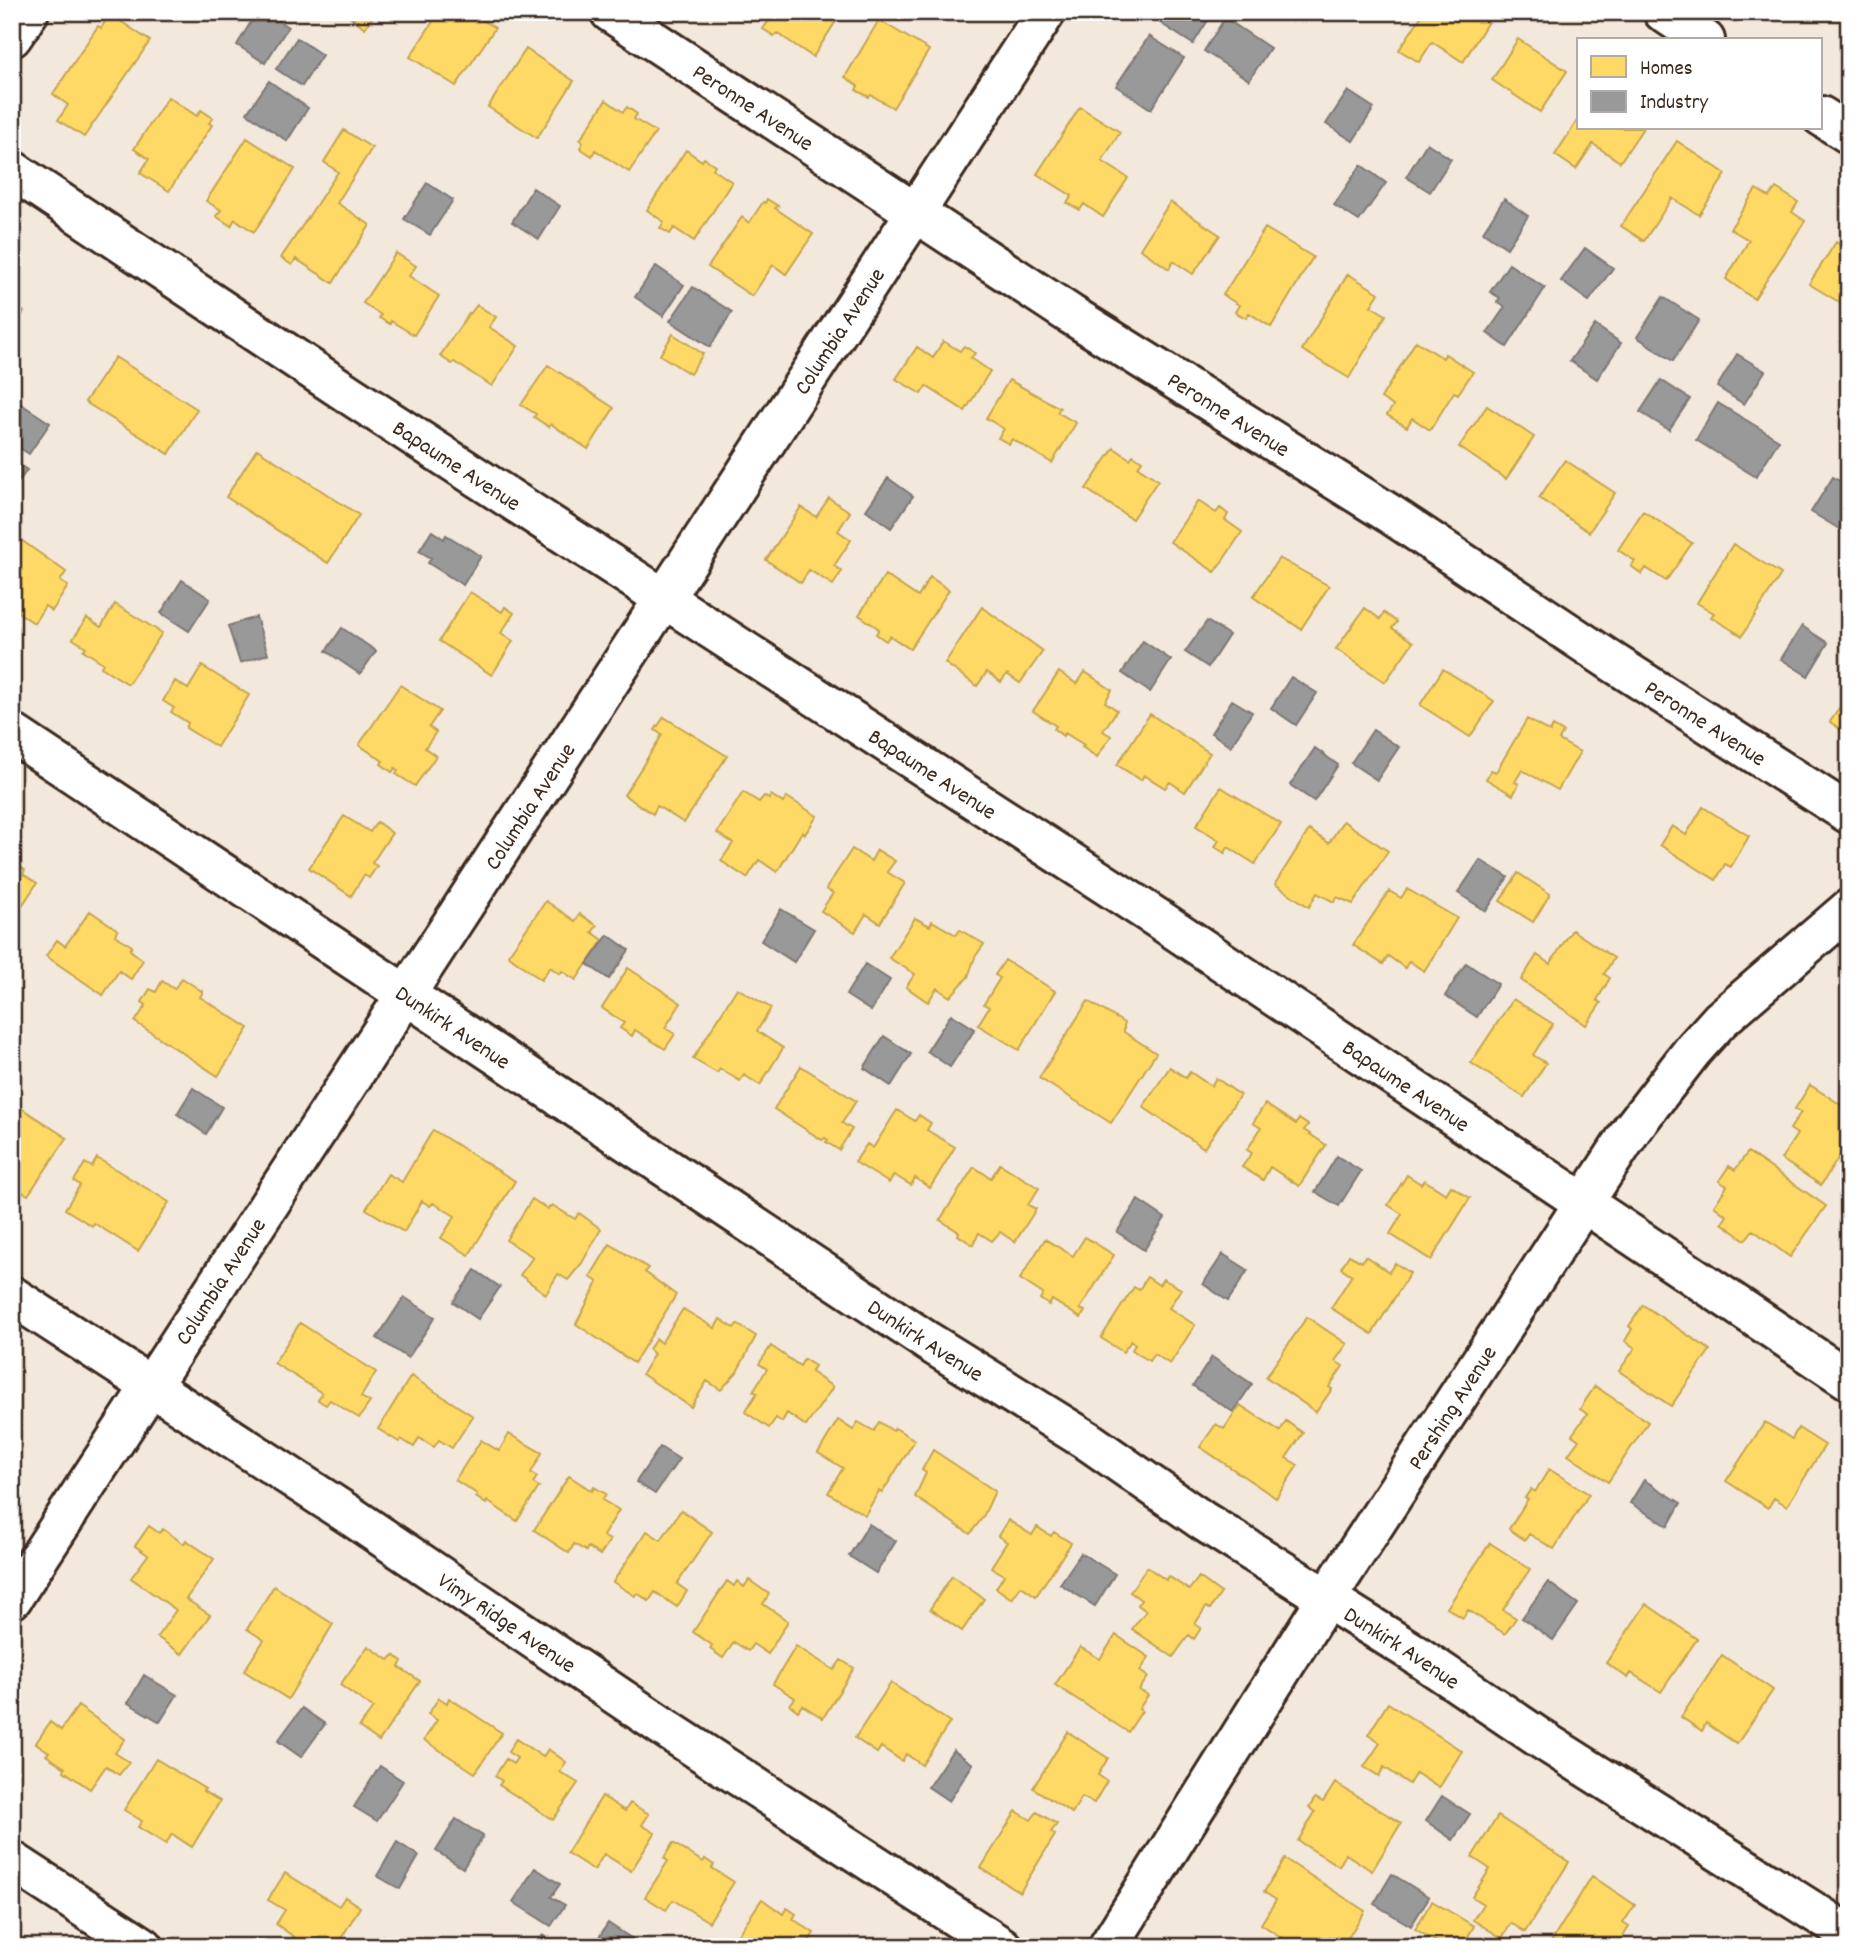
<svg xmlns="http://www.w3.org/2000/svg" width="1861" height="1959" font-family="Dekko,sans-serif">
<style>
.homes{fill:#ffd966;stroke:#c4a450;stroke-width:2}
.industry{fill:#999;stroke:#7d7874;stroke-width:2}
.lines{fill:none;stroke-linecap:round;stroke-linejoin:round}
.street-casing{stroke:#3b2a1e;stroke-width:44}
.street{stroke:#fff;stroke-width:38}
.labels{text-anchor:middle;stroke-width:7;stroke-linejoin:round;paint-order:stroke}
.street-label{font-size:23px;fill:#3b2a1e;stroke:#fff}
</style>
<rect width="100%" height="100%" fill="#f3e8dc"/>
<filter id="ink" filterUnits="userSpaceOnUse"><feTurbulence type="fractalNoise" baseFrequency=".0143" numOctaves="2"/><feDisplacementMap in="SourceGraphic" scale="14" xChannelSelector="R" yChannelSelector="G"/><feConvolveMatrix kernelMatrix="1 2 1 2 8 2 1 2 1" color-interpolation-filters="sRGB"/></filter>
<g filter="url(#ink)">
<path class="homes" d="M344,12H376L365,28Z
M381,12H396L392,19Z
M439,12H481L478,17L495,28L456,86L410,57Z
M775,12H832L831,14L838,18L813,57L777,33L774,36L763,29Z
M1424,12H1477L1489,20L1463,62L1432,42L1419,62L1399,50Z
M110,14L150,41L84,137L58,120L68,105L53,94L98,26L101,28Z
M879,20L929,50L893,108L871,95L869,97L856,90L858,86L845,77Z
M1518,39L1567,71L1540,112L1492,80Z
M526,49L574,81L537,138L488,107Z
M168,97L197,116L201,110L213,118L209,123L212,125L169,191L140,173L149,159L134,149Z
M606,100L623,112L627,107L637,114L634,119L656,132L629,172L595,150L592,156L580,148L583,142L580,140Z
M1080,107L1120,132L1102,161L1128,178L1103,217L1084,204L1080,210L1067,203L1072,196L1037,174Z
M1579,118V128H1643L1620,162L1593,144L1576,169L1555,155Z
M344,130L372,148L337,203L370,225L333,283L296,259L292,265L281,258L338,172L324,162Z
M247,138L295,169L254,232L235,219L231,226L216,216L221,210L206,201Z
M1677,141L1726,174L1699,215L1672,198L1644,241L1621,226Z
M686,150L702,161L704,158L715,165L713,169L732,182L694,241L674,228L670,234L660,228L664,222L647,210Z
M1776,188L1798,202L1792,212L1805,221L1754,299L1726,279L1749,240L1730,229L1756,189L1769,197Z
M767,199L778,206L775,208L813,234L786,274L773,265L752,296L708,267L742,217L749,223L763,202L765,203Z
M1170,202L1220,235L1193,274L1173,261L1169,269L1140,249Z
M1265,228L1313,257L1271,327L1249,313L1246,318L1235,312L1239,305L1223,295Z
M1836,242L1849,250V308L1809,284Z
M396,253L416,266L409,276L439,296L414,335L391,321L390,324L379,318L381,315L363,303Z
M1348,274L1379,293L1371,306L1386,315L1349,378L1302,350Z
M12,304L24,312L12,329Z
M477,305L496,317L489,327L518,346L492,386L454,362L452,364L440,356L469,313L470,314Z
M673,334L703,354L690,374L660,355Z
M943,341L960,351L964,346L975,353L971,358L990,371L965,411L926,386L921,394L896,379L917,347L933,358Z
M1416,341L1443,358L1445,354L1473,372L1458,394L1454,392L1430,430L1412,418L1407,427L1387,415L1393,406L1381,398Z
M115,357L197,409L169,454L85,402Z
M548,365L614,408L588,449L551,424L549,427L534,417L536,414L521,405Z
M1009,380L1060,408L1057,412L1076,423L1052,463L1012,439L1009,444L998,438L1004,429L986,418Z
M1487,406L1534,437L1506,479L1459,447Z
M1114,448L1130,459L1133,455L1142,461L1138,467L1158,480L1132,519L1086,489Z
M257,449L359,515L328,563L226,497Z
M1565,460L1615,493L1589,532L1539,498Z
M829,498L850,512L838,531L851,540L834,566L842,571L833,585L809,570L801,583L766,560L801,507L816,517Z
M1198,501L1216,513L1220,508L1228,514L1225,520L1242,532L1215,572L1170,542Z
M1643,511L1692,543L1666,581L1646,568L1642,574L1631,566L1635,561L1618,550Z
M21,540L66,572L60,581L68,586L52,611L45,606L34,623L12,608V548L15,549Z
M1733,544L1781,574L1742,636L1711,617L1714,613L1697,603Z
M1279,558L1329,586L1301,629L1253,597Z
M885,575L918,597L930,577L949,590L910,649L890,636L886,641L876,634L879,629L859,615Z
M470,592L502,612L505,607L514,613L501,633L513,641L492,675L439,641Z
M115,604L162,633L128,684L101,667L103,663L83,650L86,647L73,639L87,618L101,627Z
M982,607L1043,651L1020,683L1007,674L1001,682L987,672L977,686L945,663Z
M1365,608L1380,619L1384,613L1397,622L1392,628L1413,642L1385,682L1336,649Z
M202,666L249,695L217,747L186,728L188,723L171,712L174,708L163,701L175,681L188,689Z
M1443,669L1494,701L1470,737L1420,705Z
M1059,672L1077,684L1085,672L1112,690L1105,702L1117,710L1103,731L1111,736L1097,757L1082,747L1084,745L1065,733L1063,736L1054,729L1056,726L1033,711Z
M400,685L440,711L429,727L436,732L425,748L436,756L415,786L396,774L398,771L395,768L392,772L381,764L383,761L359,745Z
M1849,693V735L1830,722Z
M1150,714L1210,753L1185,792L1170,782L1165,788L1144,775L1141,780L1117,765Z
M664,717L727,756L684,823L657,806L653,814L624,795L662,735L655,730Z
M1527,719L1550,732L1553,726L1563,732L1559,740L1580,752L1558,790L1522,770L1515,782L1519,784L1513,795L1486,779L1491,770L1496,772Z
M1221,787L1281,824L1255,864L1228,847L1225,853L1215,847L1219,840L1196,826Z
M743,792L759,802L764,796L769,799L771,795L783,803L787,797L817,816L805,834L802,832L777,872L759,860L747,878L721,861L733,843L717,833Z
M1703,807L1749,836L1731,867L1725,864L1716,880L1660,845L1672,826L1686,835Z
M344,816L370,832L377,822L392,833L372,863L377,866L369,878L364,875L351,896L309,868Z
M1343,821L1388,851L1353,904L1337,897L1334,902L1317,893L1309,907L1275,884L1309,830L1329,843Z
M852,849L871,861L877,850L895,861L887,872L905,883L880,923L866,914L855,932L821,911L833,893L826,889Z
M16,864L25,870L23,874L37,883L12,921V869Z
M1518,873L1550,894L1533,922L1500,901Z
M1407,889L1457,918L1424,971L1409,961L1405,968L1388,956L1383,964L1353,945L1389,891L1401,898Z
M546,901L575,921L580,914L597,926L592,932L603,940L576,980L562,971L560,974L550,967L541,980L508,955Z
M90,911L118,930L115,935L132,946L130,950L143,960L131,979L119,971L103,995L46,956L57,940L65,946Z
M915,918L930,926L932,921L956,935L960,930L984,944L975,957L968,977L950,997L937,988L928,1002L906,987L915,974L889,958Z
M1572,930L1614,958L1604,974L1610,978L1597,1000L1601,1003L1586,1025L1521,980L1537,955L1550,964Z
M1005,960L1055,991L1019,1050L978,1025L989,1007L984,1004L1000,978L995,975Z
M628,968L681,1003L665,1028L675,1034L665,1049L635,1030L632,1036L620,1028L624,1023L602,1008Z
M182,978L203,992L200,997L249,1028L218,1076L135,1022L146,1005L142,1002L150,989L156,992L162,981L174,989Z
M737,988L771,1008L757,1031L783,1048L760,1085L744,1075L740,1081L720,1069L717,1073L693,1059Z
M1513,999L1553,1024L1533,1055L1546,1063L1524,1097L1471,1063Z
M1088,1001L1124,1023V1032L1156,1053L1111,1123L1039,1078Z
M801,1066L856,1101L842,1123L852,1129L839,1150L826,1142L828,1140L825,1138L822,1140L774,1109Z
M1170,1067L1186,1078L1190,1072L1211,1086L1216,1078L1240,1095L1204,1148L1143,1107Z
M1810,1085L1849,1110V1156L1842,1152L1821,1185L1781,1159L1797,1134L1790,1129L1801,1112L1795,1109Z
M12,1102L67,1138L28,1195L14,1187L19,1178L12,1174Z
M1265,1104L1296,1124L1299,1119L1308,1125L1304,1130L1326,1145L1299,1186L1270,1167L1263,1180L1242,1167L1252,1153L1247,1150L1261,1128L1253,1123Z
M897,1110L915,1121L919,1115L931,1123L927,1130L955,1147L930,1188L915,1178L911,1185L894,1175L889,1183L855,1162L867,1144L873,1148Z
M433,1130L515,1181L469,1255L441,1238L455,1216L433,1203L430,1206L422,1201L404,1232L366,1209L388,1174L402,1182Z
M1748,1152L1826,1206L1790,1257L1753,1230L1745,1240L1722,1223L1727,1216L1714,1206L1727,1186L1719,1181L1729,1166L1735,1170Z
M97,1158L169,1202L138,1251L94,1223L92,1226L65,1209L80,1185L74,1181L85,1163L92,1167Z
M1000,1164L1039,1188L1028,1205L1036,1209L1015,1242L1000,1232L992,1241L979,1233L973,1245L958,1235L959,1232L940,1220L974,1167L991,1178Z
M1407,1175L1421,1184L1424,1180L1446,1194L1451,1186L1470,1198L1431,1260L1390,1234L1402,1214L1388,1205Z
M532,1199L548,1209L552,1205L575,1219L579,1213L601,1229L582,1263L568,1280L558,1274L546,1294L520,1275L533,1257L506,1240Z
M1085,1237L1114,1255L1080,1309L1085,1311L1081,1318L1052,1300L1049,1305L1040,1299L1043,1294L1020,1279L1045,1239L1073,1256Z
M610,1244L648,1268L645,1272L676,1295L634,1363L576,1324L598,1282L590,1277Z
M1349,1255L1362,1262L1365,1256L1389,1272L1395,1263L1410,1273L1372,1334L1331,1308L1352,1275L1341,1268Z
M1147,1277L1159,1285L1163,1279L1181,1289L1169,1308L1195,1325L1170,1364L1154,1354L1149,1361L1132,1350L1135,1344L1131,1341L1123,1352L1101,1338L1134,1287L1139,1290Z
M1643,1305L1710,1350L1671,1406L1619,1371L1635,1348L1625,1341L1632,1329L1629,1326Z
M683,1309L715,1328L720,1319L734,1328L737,1324L756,1336L737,1372L721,1390L707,1381L691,1407L642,1374L654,1354L649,1349L656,1339L661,1343Z
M1307,1317L1347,1344L1335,1361L1343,1366L1329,1387L1332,1389L1316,1412L1266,1377Z
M300,1323L376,1372L361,1397L370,1402L359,1418L330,1400L326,1405L318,1400L322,1393L274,1363Z
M771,1346L800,1366L804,1359L815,1366L811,1372L833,1387L806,1426L787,1413L782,1422L776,1418L769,1428L745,1412L757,1393L753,1391L767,1369L759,1364Z
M411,1376L473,1416L452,1448L439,1440L434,1447L419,1438L414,1447L401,1439L399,1442L378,1429Z
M1595,1386L1648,1422L1608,1482L1568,1455L1579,1440L1572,1435L1587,1414L1580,1409Z
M1240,1405L1280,1431L1286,1421L1303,1433L1286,1458L1298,1465L1276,1498L1200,1447L1216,1424L1224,1429Z
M838,1420L853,1430L858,1422L874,1431L879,1422L893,1431L895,1428L915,1440L882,1493L879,1491L865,1515L828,1493L843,1468L818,1453Z
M1765,1422L1792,1439L1798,1428L1825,1445L1787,1506L1774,1498L1768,1508L1726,1481Z
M509,1434L542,1453L531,1473L537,1477L533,1483L539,1487L517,1521L487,1501L486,1504L476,1497L477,1494L455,1480L481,1440L499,1451Z
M933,1450L995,1491L983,1517L970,1534L915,1497L926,1473L922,1470Z
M1549,1469L1589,1494L1554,1549L1529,1534L1525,1540L1509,1529L1528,1499L1525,1498L1531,1489L1535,1492Z
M569,1476L592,1491L594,1487L606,1494L602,1500L619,1510L603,1536L610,1540L600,1555L588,1547L586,1551L574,1544L569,1553L534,1530Z
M681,1510L712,1532L677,1584L687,1591L677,1607L655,1592L649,1601L637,1593L635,1596L613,1582L647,1531L661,1540Z
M1008,1520L1032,1535L1037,1527L1051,1536L1054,1532L1071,1543L1036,1596L1021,1586L1012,1599L996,1588L1004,1575L991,1567L1007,1542L998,1536Z
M149,1526L159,1533L163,1529L184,1544L186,1540L214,1559L186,1599L210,1615L182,1654L157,1637L176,1610L131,1578L148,1555L135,1546Z
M1849,1528V1548L1840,1542Z
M1490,1543L1530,1569L1503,1610L1516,1618L1505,1634L1468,1610L1463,1618L1447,1608Z
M1147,1567L1166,1580L1168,1576L1189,1590L1199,1577L1221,1593L1210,1609L1206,1607L1195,1624L1201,1628L1194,1639L1189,1635L1173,1657L1132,1629L1146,1611L1138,1605L1141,1600L1130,1592Z
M952,1576L984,1599L962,1631L930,1609Z
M749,1580L769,1594L763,1604L788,1621L768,1654L753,1644L748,1651L734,1642L723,1658L710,1649L712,1645L693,1632L727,1581L734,1586L737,1581L744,1587Z
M274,1586L333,1624L288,1699L244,1671L264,1640L247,1629Z
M1646,1604L1697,1639L1661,1692L1631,1673L1628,1678L1606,1663Z
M1116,1635L1149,1657L1140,1671L1148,1677L1139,1690L1148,1695L1139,1709L1142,1711L1128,1732L1055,1685L1080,1647L1100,1659Z
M368,1646L389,1660L394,1655L402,1661L399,1667L420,1681L379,1741L359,1727L373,1708L340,1685Z
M796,1646L834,1670L841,1660L854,1668L823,1718L802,1705L798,1711L790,1705L795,1698L773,1684Z
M1722,1655L1773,1690L1737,1744L1706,1723L1702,1731L1681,1717Z
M891,1683L950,1722L922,1765L906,1754L902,1761L881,1747L877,1753L855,1738Z
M439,1698L447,1703L449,1698L502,1733L475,1773L424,1740L437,1720L428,1714Z
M1388,1703L1462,1751L1439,1788L1416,1773L1409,1784L1384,1767L1379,1776L1364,1767L1380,1743L1368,1735Z
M78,1706L125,1739L115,1753L129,1762L119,1775L106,1766L90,1789L64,1771L65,1768L46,1755L49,1752L36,1743L50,1722L61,1730Z
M1068,1732L1108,1758L1098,1775L1107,1781L1094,1803L1082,1797L1072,1813L1033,1788Z
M516,1739L543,1757L548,1749L566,1762L560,1772L578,1783L553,1820L499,1785L502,1781L495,1776L506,1759L513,1764L517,1758L508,1752Z
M156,1759L205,1789L203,1791L220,1801L192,1847L172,1834L166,1844L138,1827L142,1821L124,1810Z
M1335,1783L1401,1823L1372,1871L1346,1854L1339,1866L1298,1841L1315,1812L1309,1808L1315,1798L1323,1802Z
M602,1796L625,1811L630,1803L649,1814L642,1825L655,1833L631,1871L604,1854L594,1870L567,1853Z
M1016,1811L1031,1820L1037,1812L1057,1824L1051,1832L1055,1835L1020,1892L981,1868Z
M1498,1816L1569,1862L1525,1932L1511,1923L1502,1938L1473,1920L1483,1904L1472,1897L1490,1869L1472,1857Z
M673,1843L703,1862L705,1859L714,1865L712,1868L734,1882L709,1922L673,1900L666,1910L645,1897L668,1861L664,1858Z
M1285,1859L1365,1911L1342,1947H1312L1306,1943L1303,1947H1296L1261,1924L1276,1900L1264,1892Z
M285,1873L339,1906L345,1897L360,1907L336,1947H308L276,1924L285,1910L268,1900Z
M1592,1876L1635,1905L1623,1923L1629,1927L1616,1947H1548Z
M762,1899L783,1914L787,1908L796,1914L793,1919L814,1933L805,1947H746L735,1939Z
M1432,1901L1474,1926L1462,1947H1445L1415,1929Z
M383,1936L400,1947H377Z
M1235,1938L1248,1947H1230Z"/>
<path class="industry" d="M257,12H264L288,27L265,63L237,45Z
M1162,12H1208L1212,14L1193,44L1157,21Z
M1225,18L1270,48L1249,80L1204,51Z
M1149,36L1184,58L1151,109L1116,86Z
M297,38L322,55L302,86L276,69Z
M269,81L308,108L287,141L247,113Z
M1348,91L1374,108L1353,141L1326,124Z
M1427,143L1451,159L1430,192L1406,177Z
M1361,165L1386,183L1359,221L1334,205Z
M427,183L453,200L430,235L404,219Z
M533,188L560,206L539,239L512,222Z
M1504,199L1528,216L1507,248L1483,232Z
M1585,248L1613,268L1589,301L1561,281Z
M1509,264L1545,288L1507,347L1487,333L1505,307L1497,302L1500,298L1490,292Z
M656,266L684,285L663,316L635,297Z
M693,287L732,312L710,347L670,321Z
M1663,297L1699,320L1673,361L1637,337Z
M1595,325L1621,343L1597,379L1570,361Z
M1737,354L1765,371L1744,404L1717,387Z
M1661,380L1690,399L1669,430L1640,412Z
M12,398L50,423L29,454L12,443Z
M1718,403L1779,440L1756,477L1696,440Z
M12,460L27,470L12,491Z
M1833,477L1849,487V517L1841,530L1811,512Z
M888,478L913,496L891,528L866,510Z
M432,531L444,539L446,535L481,556L463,585L428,563L431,558L419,551Z
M182,580L210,599L189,631L161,613Z
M256,617L268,654L240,663L228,626Z
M1207,621L1229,635L1208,667L1185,652Z
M1802,626L1828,643L1808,676L1781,659Z
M342,628L376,651L360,674L326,651Z
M1143,641L1171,660L1150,692L1122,673Z
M1291,677L1317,693L1296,725L1271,708Z
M1232,700L1252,712L1231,746L1211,733Z
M1373,730L1399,747L1377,780L1351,763Z
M1315,748L1338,765L1314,801L1290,785Z
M1480,860L1508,877L1486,911L1458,893Z
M781,909L814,929L794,962L761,941Z
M608,935L629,950L609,979L587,964Z
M1466,963L1498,984L1477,1017L1445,996Z
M865,964L890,980L871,1011L846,995Z
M951,1014L975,1029L950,1067L927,1051Z
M884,1036L911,1054L891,1086L864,1068Z
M193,1088L222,1107L206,1134L177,1114Z
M1337,1156L1361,1171L1339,1206L1315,1192Z
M1138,1200L1165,1218L1144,1250L1117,1232Z
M1223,1254L1248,1270L1228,1301L1203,1284Z
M475,1270L500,1287L478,1319L453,1302Z
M404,1297L435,1317L408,1358L377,1338Z
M1212,1357L1252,1384L1233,1412L1193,1386Z
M660,1447L679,1459L655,1494L636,1482Z
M1644,1480L1681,1503L1668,1526L1630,1503Z
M869,1524L896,1541L876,1573L849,1556Z
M1081,1553L1115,1574L1095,1606L1060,1584Z
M1548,1582L1578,1604L1553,1640L1522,1618Z
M144,1675L177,1695L160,1722L128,1703Z
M302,1708L325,1724L301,1757L278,1741Z
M953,1750L973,1764L949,1801L928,1787Z
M380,1766L403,1781L377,1821L354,1807Z
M1442,1796L1470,1814L1453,1840L1426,1821Z
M456,1819L483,1836L463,1868L436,1851Z
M397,1842L419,1856L400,1889L377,1876Z
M535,1868L560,1884L551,1897L565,1905L551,1926L513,1902Z
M1392,1874L1429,1897L1411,1926L1374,1904Z
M608,1923L637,1942L634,1947H593Z
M543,1935L560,1947H535Z"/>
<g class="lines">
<g class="street-casing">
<g id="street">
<path id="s1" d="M610,12L1070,314L1390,514L1614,663L1849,814"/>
<path d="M1663,12L1705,40"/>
<path d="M12,37L29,12"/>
<path d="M1821,116L1849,134"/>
<path id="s2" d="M12,170L350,395L1157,918L1849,1380"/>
<path id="s3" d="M12,733L927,1341L1088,1441L1203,1521L1409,1650L1541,1739L1849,1934"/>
<path id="s4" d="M12,1296L354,1518L674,1734L1002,1947"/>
<path id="s5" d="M12,1599L1046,12"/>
<path d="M12,1861L144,1947"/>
<path id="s6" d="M1108,1947L1326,1599L1632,1129L1693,1050L1720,1020L1849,909"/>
</g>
</g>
<use href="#street" class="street"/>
</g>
</g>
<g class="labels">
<g class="street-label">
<text dy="8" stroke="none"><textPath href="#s1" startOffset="172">Peronne Avenue</textPath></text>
<text dy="8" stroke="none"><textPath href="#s5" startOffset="1514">Columbia Avenue</textPath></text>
<text dy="8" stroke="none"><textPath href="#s1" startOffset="738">Peronne Avenue</textPath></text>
<text dy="8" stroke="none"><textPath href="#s2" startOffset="534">Bapaume Avenue</textPath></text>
<text dy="8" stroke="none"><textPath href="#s1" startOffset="1306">Peronne Avenue</textPath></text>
<text dy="8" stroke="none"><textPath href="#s2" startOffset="1101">Bapaume Avenue</textPath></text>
<text dy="8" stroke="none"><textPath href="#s5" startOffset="947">Columbia Avenue</textPath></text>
<text dy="8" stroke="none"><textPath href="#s3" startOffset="530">Dunkirk Avenue</textPath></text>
<text dy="8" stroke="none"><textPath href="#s2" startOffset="1668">Bapaume Avenue</textPath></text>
<text dy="8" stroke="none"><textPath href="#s5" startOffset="380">Columbia Avenue</textPath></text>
<text dy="8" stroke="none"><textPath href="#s3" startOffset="1097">Dunkirk Avenue</textPath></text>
<text dy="8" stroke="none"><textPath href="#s6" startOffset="640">Pershing Avenue</textPath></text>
<text dy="8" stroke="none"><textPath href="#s4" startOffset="593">Vimy Ridge Avenue</textPath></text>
<text dy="8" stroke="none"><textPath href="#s3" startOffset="1664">Dunkirk Avenue</textPath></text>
</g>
</g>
<rect width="1861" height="1959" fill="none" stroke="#fff" stroke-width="42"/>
<rect x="21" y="21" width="1819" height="1917" fill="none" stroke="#3b2a1e" stroke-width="2.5" filter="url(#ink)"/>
<rect x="1577" y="38" width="245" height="91" fill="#ffffff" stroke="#b1aaa5" stroke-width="2"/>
<rect x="1591" y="56" width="35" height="21" fill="#ffd966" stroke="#b1aaa5" stroke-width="2"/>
<text x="1640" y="74" font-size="21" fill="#3b2a1e">Homes</text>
<rect x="1591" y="91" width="35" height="21" fill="#999999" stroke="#b1aaa5" stroke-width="2"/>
<text x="1640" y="108" font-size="21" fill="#3b2a1e">Industry</text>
</svg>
